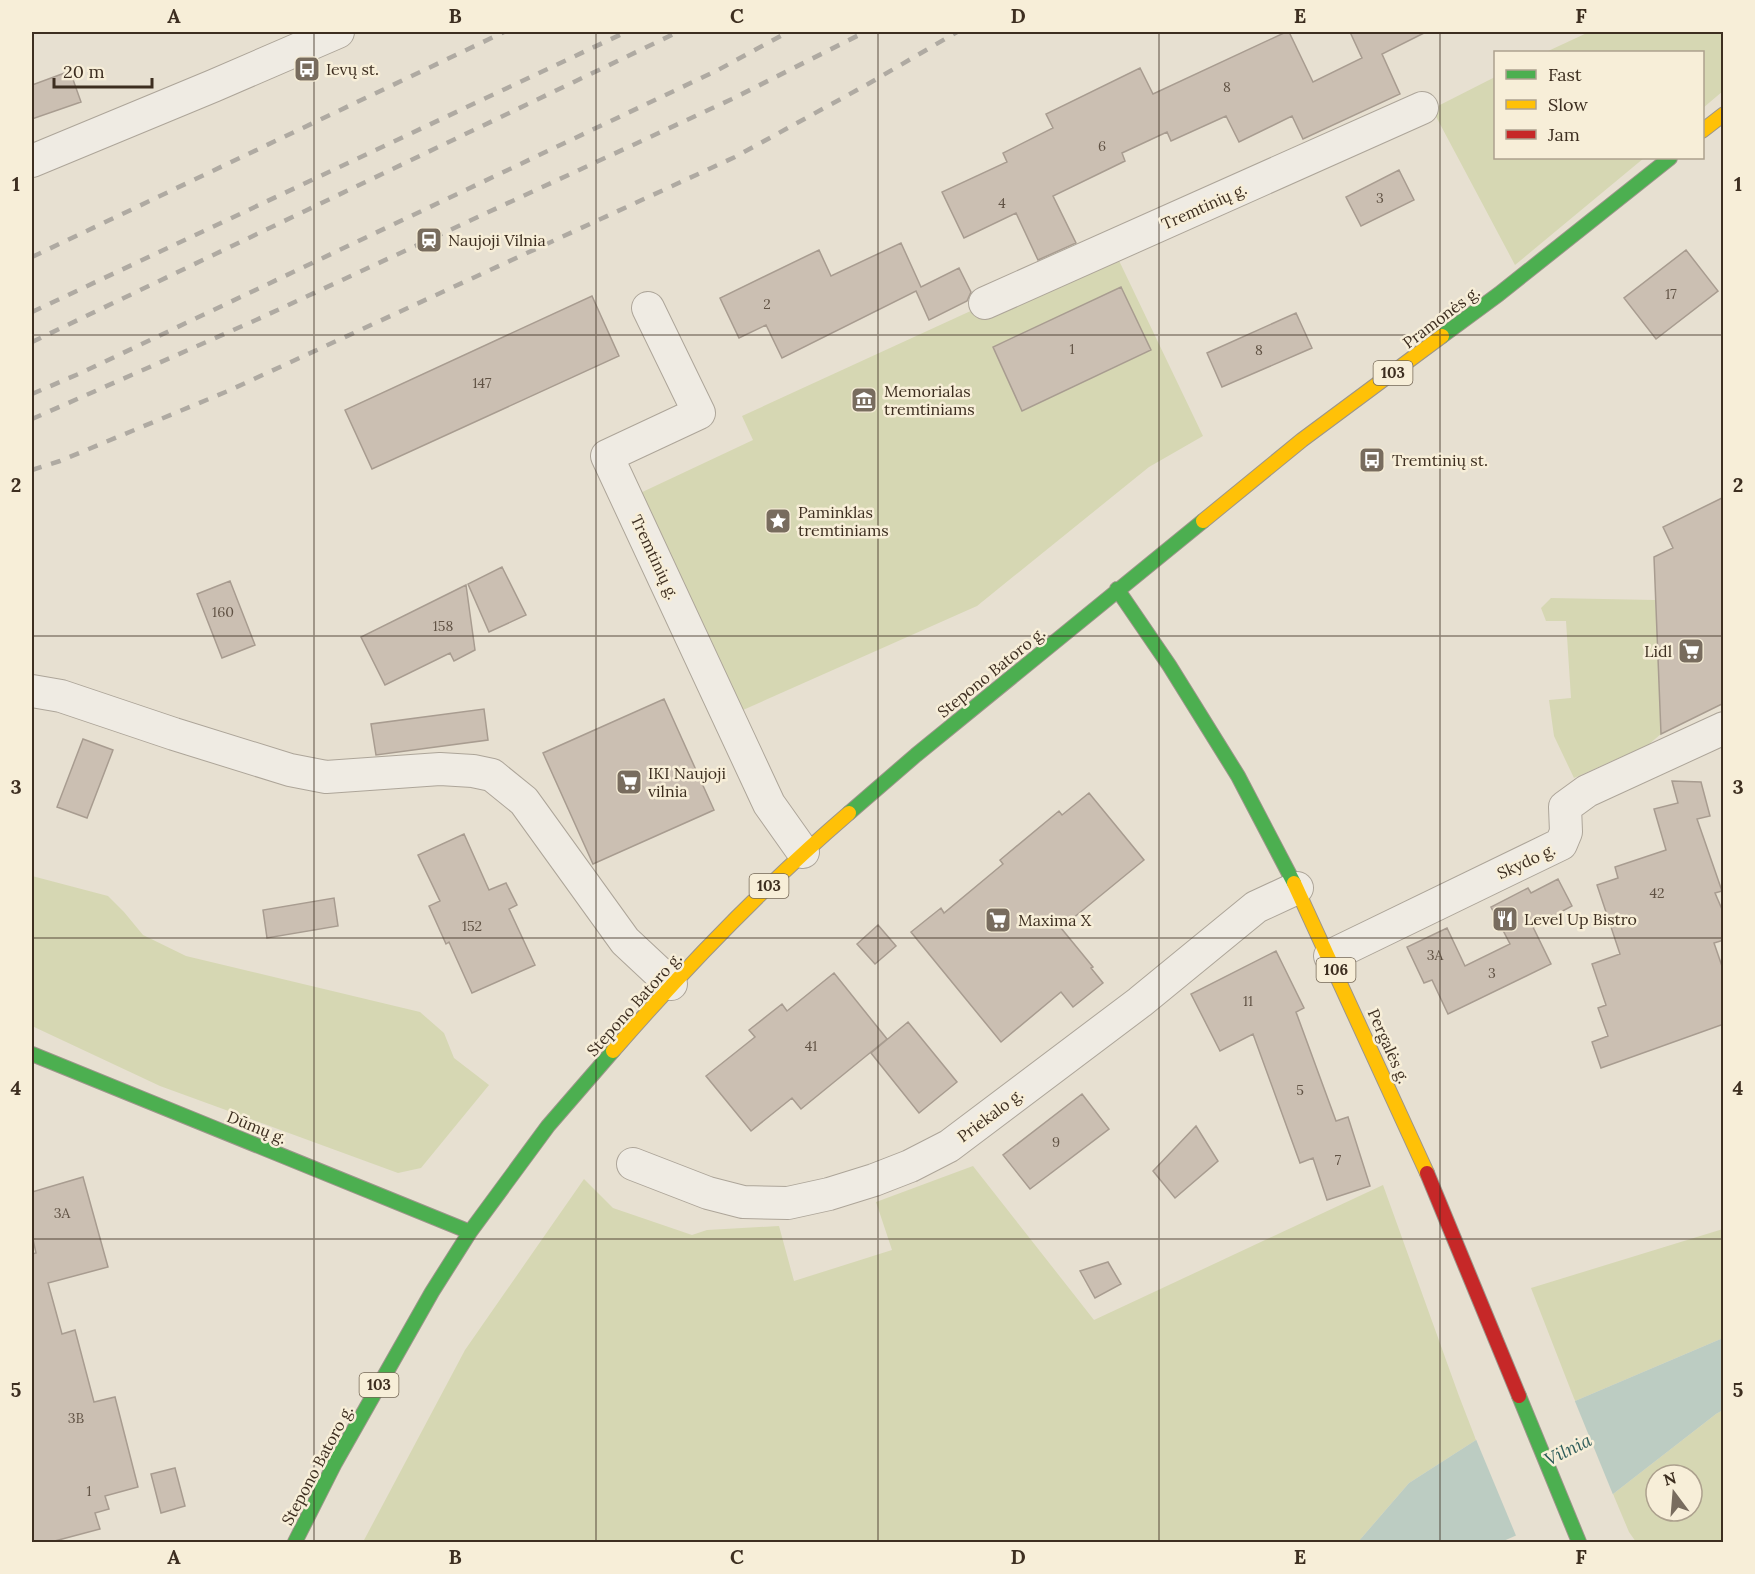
<svg xmlns="http://www.w3.org/2000/svg" width="1755" height="1574" font-family="Lora,serif">
<style>
.green{fill:#d6d7b3;fill-rule:evenodd}
.water{fill:#bcccc2}
.pier{fill:#e7e0d1}
.building{fill:#cbbfb2;stroke:#a89c90;stroke-width:1.5}
.lines{fill:none;stroke-linecap:round;stroke-linejoin:round}
.street-casing{stroke:#ada599;stroke-width:34}
.fast-casing{stroke:#9c958a;stroke-width:16}
.slow-casing{stroke:#9c958a;stroke-width:16}
.jam-casing{stroke:#9c958a;stroke-width:16}
.street{stroke:#efebe3;stroke-width:32}
.fast{stroke:#4caf50;stroke-width:14}
.slow{stroke:#ffc107;stroke-width:14}
.jam{stroke:#c62828;stroke-width:14}
.rail{stroke:#afaaa2;stroke-width:4.5;stroke-dasharray:10 10;stroke-linecap:butt}
.grid{fill:none;stroke:#3d2e20;stroke-width:1.5;stroke-opacity:0.55}
.labels{text-anchor:middle;stroke-width:5;stroke-linejoin:round;paint-order:stroke}
.number-label{font-size:14px;fill:#605244}
.shield{fill:#f7eed8;stroke:#756857;stroke-width:1.5}
.shield-label{font-size:15px;font-weight:bold;fill:#3d2e20}
.poi-label{font-size:16px;fill:#3d2e20;stroke:#f7eed8;text-anchor:start}
.street-label{font-size:16px;fill:#3d2e20;stroke:#f7eed8}
.water-label{font-size:18px;font-style:italic;fill:#2f5d5a;stroke:#f7eed8}
.neatline{fill:none;stroke:#3d2e20;stroke-width:2}
.grid-label{font-size:20px;text-anchor:middle;font-weight:bold;fill:#3d2e20}
</style>
<rect width="100%" height="100%" fill="#e7e0d1"/>
<path class="green" d="M1589,32H1723V91L1703,108L1702,52H1546Z
M1495,77L1496,158H1644L1515,265L1432,109Z
M1112,246L1203,436L1149,467L977,606L743,710L636,495L753,440L742,416Z
M1551,598L1656,600L1661,734L1648,745L1574,778L1554,736L1549,700L1571,698L1566,621H1546L1541,608Z
M32,876L108,896L124,912L143,935L186,956L420,1012L444,1033L454,1058L489,1085L421,1168L398,1173L160,1086L32,1026Z
M973,1166L1094,1320L1383,1185L1459,1396L1476,1440L1409,1483L1358,1542H363L465,1350L584,1179L613,1208L692,1235L707,1230L779,1226L794,1281L892,1250L876,1202Z
M1723,1229V1338L1575,1401L1531,1288Z
M1723,1410V1542H1636L1629,1532L1613,1494L1716,1414ZM1656,1475H1692V1511H1656Z"/>
<path class="water" d="M1723,1338V1410L1716,1414L1613,1494L1501,1542H1358L1409,1483L1476,1440L1575,1401Z"/>
<path class="pier" d="M1574,1399L1614,1497L1517,1538L1475,1437Z"/>
<path class="building" d="M1286,32H1289L1313,82L1362,58L1350,32H1426L1382,54L1400,94L1303,139L1292,116L1239,142L1226,116L1171,141L1167,132L1122,153L1125,161L1053,196L1076,243L1038,260L1016,213L964,238L942,192L1007,162L1003,153L1053,128L1046,114L1140,68L1153,94Z
M70,71L81,102L32,119V85Z
M1399,170L1414,200L1361,226L1346,197Z
M901,243L921,287L959,268L971,292L967,301L929,320L916,291L782,358L766,325L739,338L720,298L819,250L831,276Z
M1686,250L1718,291L1656,339L1624,298Z
M1121,287L1151,350L1022,411L993,347Z
M592,296L619,356L372,469L345,410Z
M1296,313L1312,348L1222,387L1207,353Z
M1724,497V703L1661,734L1654,557L1673,548L1663,527Z
M502,567L526,615L489,632L468,584Z
M230,581L255,645L222,658L197,594Z
M466,585L475,650L454,661L450,653L385,685L361,637Z
M664,699L714,810L593,864L543,753Z
M484,709L488,740L376,755L371,724Z
M83,739L113,750L87,818L57,807Z
M1672,781L1701,782L1710,816L1697,819L1722,891L1715,893L1724,914V940L1714,943L1724,972V1024L1601,1068L1592,1042L1608,1036L1598,1008L1606,1005L1592,964L1620,954L1597,885L1618,878L1615,867L1666,850L1654,809L1678,803Z
M1089,793L1144,860L1061,928L1093,967L1091,968L1103,983L1073,1007L1061,992L1001,1042L911,932L941,908L944,913L1003,864L1000,860L1059,811L1062,815Z
M464,834L489,890L506,883L517,905L509,909L535,965L472,993L449,942L446,944L429,906L440,901L418,855Z
M1558,879L1572,906L1533,927L1551,964L1448,1014L1432,980L1424,983L1407,947L1447,928L1465,966L1510,944L1491,907L1528,888L1531,893Z
M334,898L338,926L267,938L263,910Z
M878,925L896,946L875,964L857,944Z
M1276,951L1304,1008L1296,1012L1336,1121L1348,1117L1370,1186L1327,1200L1313,1158L1300,1163L1253,1034L1220,1051L1191,994Z
M834,973L887,1039L801,1109L792,1098L751,1131L706,1076L755,1037L749,1030L782,1004L787,1011Z
M908,1022L957,1082L919,1113L871,1053Z
M1082,1094L1109,1129L1030,1189L1003,1155Z
M1196,1126L1218,1161L1175,1198L1153,1171Z
M83,1177L108,1267L48,1283L62,1334L75,1330L94,1402L115,1397L138,1487L105,1496L109,1509L95,1513L100,1529L51,1542H32V1254L36,1253L32,1235V1192Z
M1108,1262L1121,1284L1095,1298L1080,1271Z
M175,1468L185,1506L161,1513L151,1474Z"/>
<g class="lines">
<g class="street-casing">
<path id="street" d="M32,161L213,86L338,32
M985,303L1422,108
M648,308L699,413L607,456L769,804L803,852
M32,691L61,696L174,734L290,770L326,777L440,769L473,771L492,775L524,801L625,941L671,984
M1330,956L1561,844L1566,832L1565,807L1587,791L1724,728
M633,1164L708,1193L743,1202L788,1203L829,1194L874,1180L910,1166L949,1146L1140,1002L1256,907L1297,888"/>
</g>
<g class="fast-casing">
<path id="fast" d="M1442,336L1499,294L1670,158
M1117,589L1169,665L1238,776L1294,883
M849,813L916,755L1203,521
M32,1054L470,1232
M1519,1396L1579,1542
M295,1542L335,1463L432,1292L470,1232L548,1126L613,1051"/>
</g>
<g class="slow-casing">
<path id="slow" d="M1702,131L1724,114
M1203,521L1302,440L1442,336
M1294,883L1427,1173
M613,1051C686,967 764,886 849,813"/>
</g>
<g class="jam-casing">
<path id="jam" d="M1427,1173L1519,1396"/>
</g>
<use href="#street" class="street"/>
<use href="#fast" class="fast"/>
<use href="#slow" class="slow"/>
<use href="#jam" class="jam"/>
<path class="rail" d="M32,257L504,32
M32,312L626,32
M32,342L678,32
M32,394L83,372L718,70L788,32
M32,419L256,320L732,99L865,32
M32,470L60,461L228,391L735,157L868,84L957,32"/>
</g>
<path class="grid" d="M314,32V1542M596,32V1542M878,32V1542M1159,32V1542M1440,32V1542M32,335H1724M32,636H1724M32,938H1724M32,1239H1724"/>
<defs>
<g id="bus-square" transform="scale(1.35)"><rect x="-9" y="-9" width="18" height="18" rx="4" fill="#786c5e" stroke="#f7eed8"/><path d="M-5-6H5V4H4V6H2V4H-2V6H-4V4H-5ZM-3.5-4V0h7V-4ZM-3.5 1.2v1.5H-2V1.2ZM2 1.2v1.5H3.5V1.2Z" fill="#fff"/></g>
<g id="station-square" transform="scale(1.35)"><rect x="-9" y="-9" width="18" height="18" rx="4" fill="#786c5e" stroke="#f7eed8"/><path d="M-3-6H3Q5-6 5-4V2Q5 4 3 4L4.5 6H3L1.5 4h-3L-3 6H-4.5L-3 4Q-5 4-5 2V-4Q-5-6-3-6ZM-3.5-4v3h7v-3ZM-3.5 1v1.5H-2V1ZM2 1v1.5H3.5V1Z" fill="#fff"/></g>
<g id="museum-square" transform="scale(1.35)"><rect x="-9" y="-9" width="18" height="18" rx="4" fill="#786c5e" stroke="#f7eed8"/><path d="M0-6L6-3V-2H-6V-3ZM-5-1h2V3h-2ZM-1-1h2V3h-2ZM3-1h2V3H3ZM-6 4H6V6H-6Z" fill="#fff"/></g>
<g id="sight-square" transform="scale(1.35)"><rect x="-9" y="-9" width="18" height="18" rx="4" fill="#786c5e" stroke="#f7eed8"/><path d="M0-6L1.8-2.2L6-1.7L2.9 1.2L3.7 5.4L0 3.3L-3.7 5.4L-2.9 1.2L-6-1.7L-1.8-2.2Z" fill="#fff"/></g>
<g id="supermarket-square" transform="scale(1.35)"><rect x="-9" y="-9" width="18" height="18" rx="4" fill="#786c5e" stroke="#f7eed8"/><path d="M-6-5.5h2.5l.6 2H6L4.5 2H-2.5L-4.4-4H-6ZM-1.5 3.2a1.3 1.3 0 1 0 .1 0ZM3 3.2a1.3 1.3 0 1 0 .1 0Z" fill="#fff"/></g>
<g id="restaurant-square" transform="scale(1.35)"><rect x="-9" y="-9" width="18" height="18" rx="4" fill="#786c5e" stroke="#f7eed8"/><path d="M-5-6h1v4h1v-4h1v4h1v-4h1v5L-1.5 .5V6h-2V.5L-5-1ZM5-6V6H3V1.5H1.5Q1.5-4 5-6Z" fill="#fff"/></g>
</defs>
<g fill-rule="evenodd">
<use href="#bus-square" x="307" y="69"/>
<use href="#station-square" x="429" y="240"/>
<use href="#museum-square" x="864" y="400"/>
<use href="#bus-square" x="1372" y="460"/>
<use href="#sight-square" x="778" y="521"/>
<use href="#supermarket-square" x="1691" y="651"/>
<use href="#supermarket-square" x="629" y="782"/>
<use href="#restaurant-square" x="1505" y="919"/>
<use href="#supermarket-square" x="998" y="920"/>
</g>
<g class="labels">
<g class="number-label">
<text x="1227" y="92">8</text>
<text x="1102" y="151">6</text>
<text x="1380" y="203">3</text>
<text x="1002" y="208">4</text>
<text x="1671" y="299">17</text>
<text x="767" y="309">2</text>
<text x="1072" y="354">1</text>
<text x="1259" y="355">8</text>
<text x="482" y="388">147</text>
<text x="223" y="617">160</text>
<text x="443" y="631">158</text>
<text x="1657" y="898">42</text>
<text x="472" y="931">152</text>
<text x="1435" y="960">3A</text>
<text x="1492" y="978">3</text>
<text x="1248" y="1006">11</text>
<text x="811" y="1051">41</text>
<text x="1300" y="1095">5</text>
<text x="1056" y="1147">9</text>
<text x="1338" y="1165">7</text>
<text x="62" y="1218">3A</text>
<text x="76" y="1423">3B</text>
<text x="89" y="1496">1</text>
</g>
<g class="shield">
<rect x="1373.5" y="361" width="39" height="24" rx="4.5"/>
<rect x="749.5" y="874" width="39" height="24" rx="4.5"/>
<rect x="1316.5" y="958" width="39" height="24" rx="4.5"/>
<rect x="359.5" y="1373" width="39" height="24" rx="4.5"/>
</g>
<g class="shield-label">
<text x="1393" y="378">103</text>
<text x="769" y="891">103</text>
<text x="1336" y="975">106</text>
<text x="379" y="1390">103</text>
</g>
<g class="poi-label">
<text x="326" y="75">Ievų st.</text>
<text x="448" y="246">Naujoji Vilnia</text>
<text x="884" y="397">Memorialas<tspan x="884" dy="18">tremtiniams</tspan></text>
<text x="1392" y="466">Tremtinių st.</text>
<text x="798" y="518">Paminklas<tspan x="798" dy="18">tremtiniams</tspan></text>
<text x="1672" y="657" text-anchor="end">Lidl</text>
<text x="648" y="779">IKI Naujoji<tspan x="648" dy="18">vilnia</tspan></text>
<text x="1524" y="925">Level Up Bistro</text>
<text x="1018" y="926">Maxima X</text>
</g>
<g class="street-label">
<text transform="translate(1204 206) rotate(-24)" y="6">Tremtinių g.</text>
<text transform="translate(1441 317) rotate(-37)" y="6">Pramonės g.</text>
<text transform="translate(655 557) rotate(65)" y="6">Tremtinių g.</text>
<text transform="translate(991 672) rotate(-39)" y="6">Stepono Batoro g.</text>
<text transform="translate(1526 861) rotate(-25)" y="6">Skydo g.</text>
<text transform="translate(634 1004) rotate(-48)" y="6">Stepono Batoro g.</text>
<text transform="translate(1389 1046) rotate(66)" y="6">Pergalės g.</text>
<text transform="translate(990 1115) rotate(-37)" y="6">Priekalo g.</text>
<text transform="translate(257 1127) rotate(22)" y="6">Dūmų g.</text>
<text transform="translate(317 1465) rotate(-62)" y="6">Stepono Batoro g.</text>
</g>
<g class="water-label">
<text transform="translate(1568 1450) rotate(-26)" y="6">Vilnia</text>
</g>
</g>
<rect width="1755" height="1574" fill="none" stroke="#f7eed8" stroke-width="66"/>
<rect x="1494" y="51" width="210" height="108" fill="#f7eed8" stroke="#ada18e" stroke-width="1.5"/>
<rect x="1506" y="70" width="30" height="9" fill="#4caf50" stroke="#ada18e" stroke-width="1.5"/>
<text x="1548" y="81" font-size="18" fill="#3d2e20">Fast</text>
<rect x="1506" y="100" width="30" height="9" fill="#ffc107" stroke="#ada18e" stroke-width="1.5"/>
<text x="1548" y="111" font-size="18" fill="#3d2e20">Slow</text>
<rect x="1506" y="130" width="30" height="9" fill="#c62828" stroke="#ada18e" stroke-width="1.5"/>
<text x="1548" y="141" font-size="18" fill="#3d2e20">Jam</text>
<g transform="translate(1674 1493) rotate(344)"><circle r="28" fill="#f7eed8" stroke="#ada18e" stroke-width="1.5"/>
<path d="M0-4.5L10 22L0 15L-10 22Z" fill="#786c5e"/>
<text y="-9" font-size="16" font-weight="bold" text-anchor="middle" fill="#3d2e20">N</text>
</g>
<path d="M54 78v9h98v-9" fill="none" stroke="#3d2e20" stroke-width="3"/>
<text x="63" y="78" font-size="18" fill="#3d2e20" stroke="#f7eed8" stroke-width="4.5" paint-order="stroke">20 m</text>
<rect x="33" y="33" width="1689" height="1508" class="neatline"/>
<g class="grid-label">
<text x="174" y="23">A</text>
<text x="455" y="23">B</text>
<text x="737" y="23">C</text>
<text x="1018" y="23">D</text>
<text x="1300" y="23">E</text>
<text x="1581" y="23">F</text>
<text x="16" y="191">1</text>
<text x="1738" y="191">1</text>
<text x="16" y="492">2</text>
<text x="1738" y="492">2</text>
<text x="16" y="794">3</text>
<text x="1738" y="794">3</text>
<text x="16" y="1095">4</text>
<text x="1738" y="1095">4</text>
<text x="16" y="1397">5</text>
<text x="1738" y="1397">5</text>
<text x="174" y="1564">A</text>
<text x="455" y="1564">B</text>
<text x="737" y="1564">C</text>
<text x="1018" y="1564">D</text>
<text x="1300" y="1564">E</text>
<text x="1581" y="1564">F</text>
</g>
</svg>
